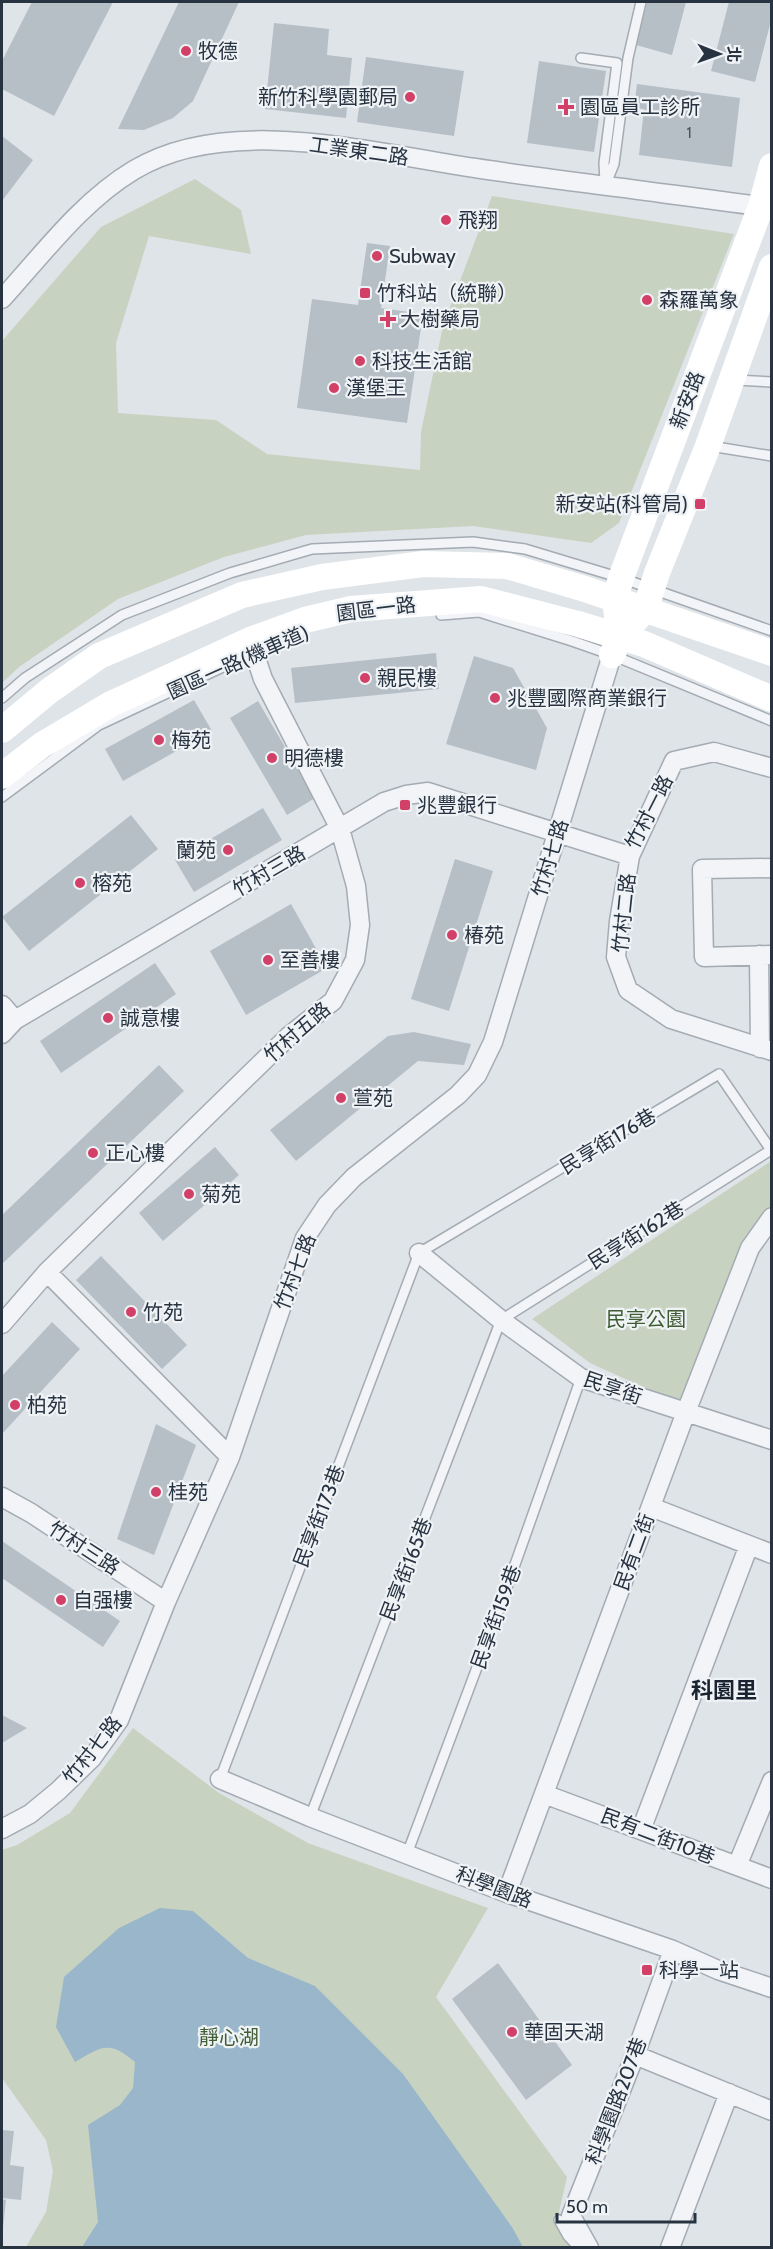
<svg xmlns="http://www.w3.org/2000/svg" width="773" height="2249" font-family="Cabin,'Noto Sans TC',sans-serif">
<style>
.green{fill:#c7d3c0}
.water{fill:#99b6ca}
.building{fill:#b6bec6}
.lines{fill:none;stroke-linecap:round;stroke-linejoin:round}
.lane-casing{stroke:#a4abb3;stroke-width:12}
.street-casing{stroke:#a4abb3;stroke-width:21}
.lane{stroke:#f2f4f7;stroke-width:9}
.street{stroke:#f2f4f7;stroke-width:18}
.secondary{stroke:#fff;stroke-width:26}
.poi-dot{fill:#d24067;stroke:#eff3f6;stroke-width:2}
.labels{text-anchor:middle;stroke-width:4.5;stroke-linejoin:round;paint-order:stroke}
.number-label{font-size:16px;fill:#4c5662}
.poi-label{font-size:20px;fill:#283341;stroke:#eff3f6;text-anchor:start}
.street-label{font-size:20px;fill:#283341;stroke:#eff3f6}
.park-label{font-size:20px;fill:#415d34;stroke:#eff3f6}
.quarter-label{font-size:22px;font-weight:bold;fill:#1a2431;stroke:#eff3f6}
</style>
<rect width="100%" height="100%" fill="#dfe4e9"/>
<path class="green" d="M195,179L241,210L251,254L149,236L116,343L118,413L216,420L267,454L420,470L421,432L443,326L492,196L734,234L619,523L591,543L473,526L306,535L224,557L118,599L19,667L2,683V341L101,227Z
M771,1161V1207L767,1213L683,1405L590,1363L532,1319Z
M133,1728L219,1793L308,1843L488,1908L436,1997L567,2177L559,2212L585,2247H26L46,2212L53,2171L46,2140L2,2078V1850L17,1845L70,1813Z"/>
<path class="water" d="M160,1908L193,1911L248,1958L315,1986L403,2074L512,2227L523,2247H82L98,2222L88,2125L120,2105L133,2088L135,2062C109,2040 102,2046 75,2062L56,2027L64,1977L119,1928Z"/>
<path class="building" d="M32,2H113L54,116L2,89V61Z
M179,2H239L193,101L173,118L144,130L118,129Z
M647,2H686L672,55L636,45Z
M729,2H772V17L755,82L711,71Z
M274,23L329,29L327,55L352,58L346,118L265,109Z
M366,57L464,71L454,136L357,122Z
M539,61L606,71L594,152L527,143Z
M637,84L740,98L732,167L639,155L644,109L634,108Z
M2,136L33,160L2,201Z
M367,243L390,246L381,308L423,314L407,423L297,408L312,299L358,305Z
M436,653L439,689L295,703L291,668Z
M474,656L513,668L547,728L536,770L446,744Z
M194,700L212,731L123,781L105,749Z
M258,701L315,798L287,815L230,718Z
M263,808L282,840L194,892L175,860Z
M131,815L158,849L29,951L2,917Z
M455,859L493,871L449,1011L411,999Z
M291,904L327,968L246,1015L210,951Z
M155,963L176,994L61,1073L40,1041Z
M414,1032L471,1044L464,1065L418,1061L296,1161L270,1130L388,1036Z
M159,1065L184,1091L2,1264V1215Z
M215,1147L239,1175L163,1241L139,1213Z
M101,1256L187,1345L162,1369L76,1280Z
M52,1322L80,1349L2,1434V1376Z
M156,1424L196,1445L154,1555L117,1539Z
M2,1541L120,1621L103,1647L2,1578Z
M2,1715L27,1728L2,1743Z
M498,1963L572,2065L526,2100L452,1999Z
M2,2130L14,2131L10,2165L24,2167L21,2200L2,2198Z
M2,2199L6,2200L3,2228H2Z"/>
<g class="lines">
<g class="lane-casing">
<path id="lane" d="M581,58L617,63L604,163L605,183
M605,186L614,164L628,58L641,2
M735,380L772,382
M710,446L772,456
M441,615L479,612L572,641L612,655L772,721
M2,698L25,678L122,615L230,573L312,549L473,542L525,549L621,578L772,631
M2,797L99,725L240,659
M220,1779L419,1253L719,1074L771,1150L501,1320L310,1817
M407,1854L506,1590L581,1378
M559,2220L568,2236L579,2248"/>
</g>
<g class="street-casing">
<path id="street" d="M2,299C43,254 81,202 134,170C228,113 373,153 475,168C540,178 604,185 668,194C703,198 737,204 772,207
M772,768L714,752L674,761L630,856L619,921L616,957L628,990L671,1019L772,1051
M772,868L702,869L704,957L772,955
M759,955L760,1048
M2,1005L15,1020
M2,1034L15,1020L384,802L406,795L428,792L630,856
M419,1253L501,1320L581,1378L772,1440
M47,1272L230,1457
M2,1324L47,1272L289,1036L333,1001L355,960L360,925L356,886L340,829L263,679L257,661
M2,1497L31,1513L166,1602
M651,1507L772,1554
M220,1779L310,1817L507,1893L673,1950L718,1970L772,1988
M544,1794L772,1879
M2,1829L30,1814L58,1791L92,1758L119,1720L166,1602L230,1457L305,1238L327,1205L354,1177L458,1095L477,1075L493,1042L612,655
M641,1830L749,1545
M737,1866L772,1781
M507,1893L686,1412L750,1248L772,1217
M635,2055L772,2111
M589,2248L571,2216L635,2055L673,1950
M670,2248L729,2093"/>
</g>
<use href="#lane" class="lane"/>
<use href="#street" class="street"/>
<path class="secondary" d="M617,616L615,599L621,578L761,206L772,166
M612,655L620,637L645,610L657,573L708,446L772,267
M2,730L49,691L99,656L242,595L322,577L423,564L507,566L585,589L772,653
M2,776L42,745L111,704L250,640L305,620L351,609L481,599L578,624L644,644L772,699"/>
</g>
<g class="poi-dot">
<circle cx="186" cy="51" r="6"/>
<circle cx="410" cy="97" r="6"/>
<path d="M563 98h6v6h6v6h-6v6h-6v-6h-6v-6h6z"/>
<circle cx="446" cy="220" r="6"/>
<circle cx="377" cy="256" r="6"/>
<rect x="359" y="287" width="12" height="12" rx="3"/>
<circle cx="647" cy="300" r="6"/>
<path d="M385 310h6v6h6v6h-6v6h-6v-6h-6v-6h6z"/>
<circle cx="360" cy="361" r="6"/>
<circle cx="334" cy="388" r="6"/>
<rect x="694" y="498" width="12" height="12" rx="3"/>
<circle cx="365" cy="678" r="6"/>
<circle cx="495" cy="698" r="6"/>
<circle cx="159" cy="740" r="6"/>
<circle cx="272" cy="758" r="6"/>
<rect x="399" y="799" width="12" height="12" rx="3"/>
<circle cx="228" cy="850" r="6"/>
<circle cx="80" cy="883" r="6"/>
<circle cx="452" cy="935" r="6"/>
<circle cx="268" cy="960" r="6"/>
<circle cx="108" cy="1018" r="6"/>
<circle cx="341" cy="1098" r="6"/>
<circle cx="93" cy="1153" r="6"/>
<circle cx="189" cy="1194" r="6"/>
<circle cx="131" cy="1312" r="6"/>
<circle cx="15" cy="1405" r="6"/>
<circle cx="156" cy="1492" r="6"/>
<circle cx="61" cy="1600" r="6"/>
<rect x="641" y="1964" width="12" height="12" rx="3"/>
<circle cx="512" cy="2032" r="6"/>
</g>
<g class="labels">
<g class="number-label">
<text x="689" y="138">1</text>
</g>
<g class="poi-label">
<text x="198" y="58">牧德</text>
<text x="398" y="104" text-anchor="end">新竹科學園郵局</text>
<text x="580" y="114">園區員工診所</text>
<text x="458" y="227">飛翔</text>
<text x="389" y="263">Subway</text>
<text x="377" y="300">竹科站（統聯）</text>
<text x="659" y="307">森羅萬象</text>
<text x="400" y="326">大樹藥局</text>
<text x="372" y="368">科技生活館</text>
<text x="346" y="395">漢堡王</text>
<text x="688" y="511" text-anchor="end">新安站(科管局)</text>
<text x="377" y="685">親民樓</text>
<text x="507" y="705">兆豐國際商業銀行</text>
<text x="171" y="747">梅苑</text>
<text x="284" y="765">明德樓</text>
<text x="417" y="812">兆豐銀行</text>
<text x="216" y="857" text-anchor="end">蘭苑</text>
<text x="92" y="890">榕苑</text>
<text x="464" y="942">椿苑</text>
<text x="280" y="967">至善樓</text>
<text x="120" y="1025">誠意樓</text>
<text x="353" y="1105">萱苑</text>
<text x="105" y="1160">正心樓</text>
<text x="201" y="1201">菊苑</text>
<text x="143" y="1319">竹苑</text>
<text x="27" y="1412">柏苑</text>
<text x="168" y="1499">桂苑</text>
<text x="73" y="1607">自强樓</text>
<text x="659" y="1977">科學一站</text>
<text x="524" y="2039">華固天湖</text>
</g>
<g class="street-label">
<text transform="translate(359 151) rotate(8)" y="7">工業東二路</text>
<text transform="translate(687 400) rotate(-69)" y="7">新安路</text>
<text transform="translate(376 609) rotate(-7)" y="7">園區一路</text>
<text transform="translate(238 662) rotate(-24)" y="7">園區一路(機車道)</text>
<text transform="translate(649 812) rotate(-63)" y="7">竹村一路</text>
<text transform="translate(550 858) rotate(-73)" y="7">竹村七路</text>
<text transform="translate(269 871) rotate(-30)" y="7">竹村三路</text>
<text transform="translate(624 913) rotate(-84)" y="7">竹村二路</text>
<text transform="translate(297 1032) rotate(-41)" y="7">竹村五路</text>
<text transform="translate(608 1141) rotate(-31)" y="7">民享街176巷</text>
<text transform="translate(636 1235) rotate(-32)" y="7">民享街162巷</text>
<text transform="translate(295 1272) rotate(-69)" y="7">竹村七路</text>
<text transform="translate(613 1388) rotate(19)" y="7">民享街</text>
<text transform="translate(319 1516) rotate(-69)" y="7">民享街173巷</text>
<text transform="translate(84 1548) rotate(33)" y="7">竹村三路</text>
<text transform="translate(634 1552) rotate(-70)" y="7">民有二街</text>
<text transform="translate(406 1569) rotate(-69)" y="7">民享街165巷</text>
<text transform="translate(496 1617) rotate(-70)" y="7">民享街159巷</text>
<text transform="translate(92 1750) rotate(-51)" y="7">竹村七路</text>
<text transform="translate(658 1836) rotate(21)" y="7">民有二街10巷</text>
<text transform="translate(494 1887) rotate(21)" y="7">科學園路</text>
<text transform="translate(616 2101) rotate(-69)" y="7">科學園路207巷</text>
</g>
<g class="park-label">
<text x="646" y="1326">民享公園</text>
<text x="229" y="2044">靜心湖</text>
</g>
<g class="quarter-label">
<text x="724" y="1698">科園里</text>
</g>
</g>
<rect width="773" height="2249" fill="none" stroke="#283341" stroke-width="6"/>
<g transform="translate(719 54) rotate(91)" stroke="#eff3f6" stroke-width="4.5" paint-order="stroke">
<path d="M0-4.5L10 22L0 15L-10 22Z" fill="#283341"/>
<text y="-9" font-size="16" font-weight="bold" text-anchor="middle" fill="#283341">北</text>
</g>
<path d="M557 2213v9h138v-9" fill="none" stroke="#283341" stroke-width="3"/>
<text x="566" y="2213" font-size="18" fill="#283341" stroke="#eff3f6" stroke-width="4.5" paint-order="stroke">50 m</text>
</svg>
